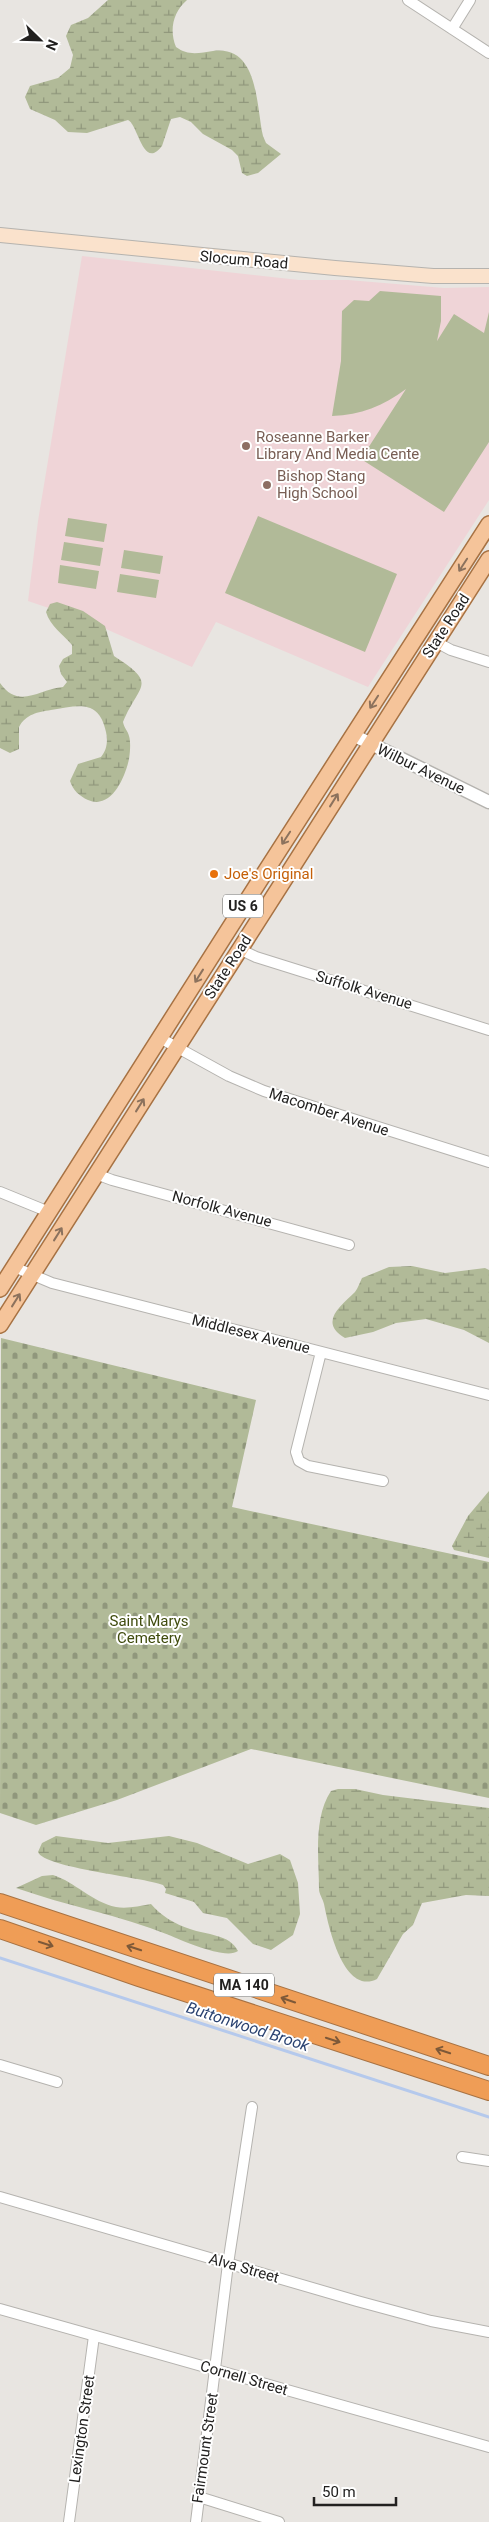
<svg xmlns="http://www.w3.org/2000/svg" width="489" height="2522" font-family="Roboto,sans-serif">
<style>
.education{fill:#efd4d7}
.wetland{fill:url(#wetland-marsh)}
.cemetery{fill:url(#cemetery-stones)}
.green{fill:#b1ba98}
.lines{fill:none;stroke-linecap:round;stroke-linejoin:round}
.stream{stroke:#b5c9ec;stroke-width:3}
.minor-casing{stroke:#b5b3af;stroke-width:12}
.tertiary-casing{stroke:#b5b3af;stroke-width:15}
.secondary-casing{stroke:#b5b3af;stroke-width:16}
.primary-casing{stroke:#a77243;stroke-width:18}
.motorway-casing{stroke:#a77243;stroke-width:20}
.minor{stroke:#fff;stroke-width:10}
.tertiary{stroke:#fff;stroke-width:12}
.secondary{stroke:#fae2cc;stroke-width:14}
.primary{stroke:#f5c49a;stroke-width:15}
.motorway{stroke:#ef9d56;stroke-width:18}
.oneway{stroke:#8c725d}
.oneway2{stroke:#7e5938}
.education-dot{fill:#8d6e63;stroke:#fff;stroke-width:2}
.food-dot{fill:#e8710a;stroke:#fff;stroke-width:2}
.labels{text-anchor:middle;stroke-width:4;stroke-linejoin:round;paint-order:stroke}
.shield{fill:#fff;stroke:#646463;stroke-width:1}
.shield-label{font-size:14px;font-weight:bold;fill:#222120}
.street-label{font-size:15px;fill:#222120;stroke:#fff}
.education-label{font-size:15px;fill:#785e54;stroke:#fff;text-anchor:start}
.food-label{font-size:15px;fill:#c56008;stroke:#fff;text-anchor:start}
.park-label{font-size:15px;fill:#404c0e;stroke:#fff}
.water-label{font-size:16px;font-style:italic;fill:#2a4270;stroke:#fff}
</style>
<defs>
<pattern id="wetland-marsh" width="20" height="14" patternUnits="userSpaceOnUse" patternTransform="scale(1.25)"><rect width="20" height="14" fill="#b1ba98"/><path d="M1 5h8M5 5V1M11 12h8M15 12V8" fill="none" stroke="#90977c"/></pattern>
<pattern id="cemetery-stones" width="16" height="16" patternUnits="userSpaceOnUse" patternTransform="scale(1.25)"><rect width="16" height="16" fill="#b1ba98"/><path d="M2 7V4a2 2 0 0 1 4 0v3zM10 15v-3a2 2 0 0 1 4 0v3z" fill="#90977c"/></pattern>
</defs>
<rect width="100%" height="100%" fill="#e8e5e1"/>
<path class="education" d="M82,256L299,280H348L444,288L489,287V500L368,687L216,622L192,667L90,622L28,601L38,521Z"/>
<path class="wetland" d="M187,0C173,12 169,30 176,47C188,56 199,53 213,51C259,45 256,106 263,136L266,143L281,154L258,173L247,176L242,173L238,156L232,150L203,134L191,122L180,117L171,119L162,146C143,171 138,124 128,120L87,133L68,132L55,120L30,109L25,97L30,86L58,78L70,68L73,55L66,36L71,25L88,18L108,0Z
M57,602L83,611L105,626L114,656C159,685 139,683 123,722C124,728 128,731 129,736C131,742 130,753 129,759C125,778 111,810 88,800C79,796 73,790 70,781L78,764L101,757C107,750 108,741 106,732C99,698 77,706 51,710C38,712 26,714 19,727V749L10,753L0,748V683C19,710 39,689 63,687L67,682L61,674L59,666L63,659L72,654V645C63,634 50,626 46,612L50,604Z
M412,1266L445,1273L485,1268L489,1270V1343L464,1330L426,1319L396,1323L373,1332L345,1338C318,1322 341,1306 355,1292C358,1288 360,1282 362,1278L389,1267Z
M489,1491V1558L454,1550L452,1546L468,1516Z
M338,1789H355L383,1795L489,1808V1896L466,1895L422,1903L413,1925L403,1934L377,1979C343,1996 328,1924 324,1904C323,1899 319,1894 319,1889C319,1859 313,1818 331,1791Z
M56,1836L108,1843L169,1836L197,1843L248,1864L280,1854L290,1860L298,1883L300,1914L293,1935L271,1950L253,1944L227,1918L203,1913L194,1902L165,1893L166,1889L163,1885C143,1877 44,1868 38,1852L42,1843Z
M53,1875C75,1882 92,1902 116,1907C127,1909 139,1906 151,1904C161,1916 175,1924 190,1929C206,1935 230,1934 238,1951C226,1960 183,1941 169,1935C119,1915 67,1906 16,1888L42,1876Z"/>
<path class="cemetery" d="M1,1338L256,1400L232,1507L489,1562V1798L251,1749L117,1800L36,1825L0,1813Z"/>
<path class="green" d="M380,291L441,296V321L437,341L454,314L484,333L489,312V442L444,512L361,459L406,389C383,406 361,415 332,416L341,361L342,311L354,300L369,301Z
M258,516L397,574L365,652L225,593Z
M68,518L107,524L104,542L65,536Z
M64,542L103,548L100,566L61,560Z
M124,550L163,556L160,574L121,568Z
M60,565L99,571L96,589L58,583Z
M120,574L159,580L156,598L117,592Z"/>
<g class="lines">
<path class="stream" d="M0,1958L489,2117"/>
<g class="minor-casing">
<path id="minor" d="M408,0L489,53
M452,29L470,0
M436,642L451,650L489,662
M239,949L256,957L489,1030
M160,1038L229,1076L264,1091L489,1162
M96,1174L112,1180L349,1245
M0,1192L49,1212
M14,1267L52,1283L489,1395
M321,1352L296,1452L299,1461L308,1466L383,1481
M0,2065L57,2082
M462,2157L489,2161
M0,2197L357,2301L431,2321L489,2332
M0,2309L489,2447
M199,2497L279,2522
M69,2522L94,2336
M196,2522L228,2264L252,2107"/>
</g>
<g class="tertiary-casing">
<path id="tertiary" d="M353,735L489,802"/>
</g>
<g class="secondary-casing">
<path id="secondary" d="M0,235L335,268L433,276H489"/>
</g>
<g class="primary-casing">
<path id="primary" d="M0,1289L269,866L489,524
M0,1325L489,559"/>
</g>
<g class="motorway-casing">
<path id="motorway" d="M0,1903L489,2066
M0,1929L139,1977L489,2091"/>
</g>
<use href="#minor" class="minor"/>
<use href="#tertiary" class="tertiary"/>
<use href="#secondary" class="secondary"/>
<use href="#primary" class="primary"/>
<use href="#motorway" class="motorway"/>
</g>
<defs><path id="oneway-shaft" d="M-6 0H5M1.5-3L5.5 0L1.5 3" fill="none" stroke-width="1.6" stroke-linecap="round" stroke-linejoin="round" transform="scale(1.25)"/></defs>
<g class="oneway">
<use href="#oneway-shaft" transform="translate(463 565) rotate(123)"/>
<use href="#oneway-shaft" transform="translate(374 702) rotate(123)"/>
<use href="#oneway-shaft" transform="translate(334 800) rotate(-58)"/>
<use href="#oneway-shaft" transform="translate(286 838) rotate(123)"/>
<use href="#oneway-shaft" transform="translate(199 976) rotate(122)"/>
<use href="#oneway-shaft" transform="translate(140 1105) rotate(-58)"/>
<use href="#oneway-shaft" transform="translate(58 1234) rotate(-58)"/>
<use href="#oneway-shaft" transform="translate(16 1300) rotate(-58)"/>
</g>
<g class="oneway2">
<use href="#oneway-shaft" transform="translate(46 1944) rotate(18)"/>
<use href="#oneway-shaft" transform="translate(134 1948) rotate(-162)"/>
<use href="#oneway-shaft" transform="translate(288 2000) rotate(-161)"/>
<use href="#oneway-shaft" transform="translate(333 2040) rotate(18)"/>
<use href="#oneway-shaft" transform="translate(443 2051) rotate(-162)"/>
</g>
<g class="education-dot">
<circle cx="246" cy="446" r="5"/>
<circle cx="267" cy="485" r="5"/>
</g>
<circle class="food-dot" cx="214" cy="874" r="5"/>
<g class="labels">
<g class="shield">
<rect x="223" y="894.5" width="40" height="23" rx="4"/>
<rect x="214" y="1973.5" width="60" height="23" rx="4"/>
</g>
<g class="shield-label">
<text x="243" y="911">US 6</text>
<text x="244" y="1990">MA 140</text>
</g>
<g class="street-label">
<text transform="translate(244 260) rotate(5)" y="5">Slocum Road</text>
<text transform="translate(446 626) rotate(-57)" y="5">State Road</text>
<text transform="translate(421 769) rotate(26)" y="5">Wilbur Avenue</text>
<text transform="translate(228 967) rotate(-57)" y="5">State Road</text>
<text transform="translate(364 990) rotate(17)" y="5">Suffolk Avenue</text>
<text transform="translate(329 1112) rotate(18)" y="5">Macomber Avenue</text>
<text transform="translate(222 1209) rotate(15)" y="5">Norfolk Avenue</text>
<text transform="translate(251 1334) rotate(14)" y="5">Middlesex Avenue</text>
<text transform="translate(244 2268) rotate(16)" y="5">Alva Street</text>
<text transform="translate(244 2378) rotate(16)" y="5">Cornell Street</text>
<text transform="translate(82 2429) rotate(-82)" y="5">Lexington Street</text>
<text transform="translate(205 2448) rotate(-82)" y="5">Fairmount Street</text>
</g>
<g class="education-label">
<text x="256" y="442">Roseanne Barker<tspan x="256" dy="17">Library And Media Cente</tspan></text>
<text x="277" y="481">Bishop Stang<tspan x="277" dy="17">High School</tspan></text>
</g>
<g class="food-label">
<text x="224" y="879">Joe's Original</text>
</g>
<g class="park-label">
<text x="149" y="1626">Saint Marys<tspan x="149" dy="17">Cemetery</tspan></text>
</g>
<g class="water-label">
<text transform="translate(248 2026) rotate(18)" y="6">Buttonwood Brook</text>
</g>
</g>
<g transform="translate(40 40) rotate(113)" stroke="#ffffff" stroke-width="4" paint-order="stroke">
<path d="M0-4L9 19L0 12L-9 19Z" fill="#222120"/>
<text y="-8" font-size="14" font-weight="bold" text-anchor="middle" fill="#222120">N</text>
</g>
<path d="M314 2497v8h82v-8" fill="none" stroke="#222120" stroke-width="2.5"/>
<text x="322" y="2497" font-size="15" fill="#222120" stroke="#ffffff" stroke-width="4" paint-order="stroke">50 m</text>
</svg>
